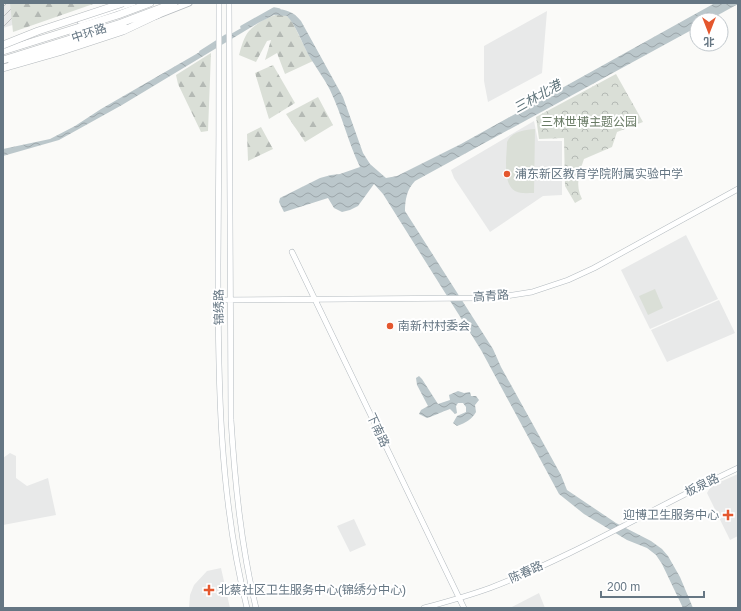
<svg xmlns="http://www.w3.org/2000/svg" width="741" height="611" font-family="Helvetica,'Noto Sans SC',sans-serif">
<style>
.built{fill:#e8e9e9}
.industrial{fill:url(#industrial-furrows)}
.forest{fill:url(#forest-firs)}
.park{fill:url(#park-crowns)}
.pitch{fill:#dadfd7}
.water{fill:url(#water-waves)}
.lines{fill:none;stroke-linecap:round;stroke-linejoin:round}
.canal{stroke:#bbc7cb;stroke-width:3.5}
.secondary-casing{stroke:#b3babf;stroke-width:6}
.primary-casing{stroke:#b5babe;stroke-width:7}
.highway-casing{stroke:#b4b9bd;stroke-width:8}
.secondary{stroke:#fff;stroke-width:5}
.primary{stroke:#fff;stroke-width:5.5}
.highway{stroke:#fff;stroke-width:7}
.highway-bridge-casing{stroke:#b4b9bd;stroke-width:8;stroke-linecap:butt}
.highway-bridge{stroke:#fff;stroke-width:7}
.poi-dot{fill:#e4572e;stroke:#fff;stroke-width:1.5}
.labels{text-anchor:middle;stroke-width:4;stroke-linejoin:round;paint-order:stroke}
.street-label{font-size:12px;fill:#657683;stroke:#fff}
.park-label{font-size:12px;fill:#687a64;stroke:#fff}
.poi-label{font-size:12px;fill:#657683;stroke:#fff;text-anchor:start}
.water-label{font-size:13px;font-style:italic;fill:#60757c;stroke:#fff}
</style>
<defs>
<pattern id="industrial-furrows" width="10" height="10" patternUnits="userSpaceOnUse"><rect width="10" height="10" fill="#e8e9e9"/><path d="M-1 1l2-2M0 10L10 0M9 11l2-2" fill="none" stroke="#c0c1c2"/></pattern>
<pattern id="forest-firs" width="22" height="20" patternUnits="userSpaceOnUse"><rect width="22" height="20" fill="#dadfd7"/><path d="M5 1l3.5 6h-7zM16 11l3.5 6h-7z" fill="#b4b9b4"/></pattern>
<pattern id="park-crowns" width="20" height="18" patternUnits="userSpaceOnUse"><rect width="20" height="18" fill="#dadfd7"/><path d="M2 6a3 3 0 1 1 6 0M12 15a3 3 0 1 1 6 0" fill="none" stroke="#b4b9b4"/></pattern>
<pattern id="water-waves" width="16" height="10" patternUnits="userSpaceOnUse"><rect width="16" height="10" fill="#bbc7cb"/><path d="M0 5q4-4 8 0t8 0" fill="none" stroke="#9ca6aa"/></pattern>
</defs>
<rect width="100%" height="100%" fill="#fafaf8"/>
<path class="built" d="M547,11L542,73L488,102L484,81V46Z
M534,121L538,141H562V195L543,196L490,232L454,178L451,170Z
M686,235L718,299L650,329L621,270Z
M719,300L735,333L667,362L651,330Z
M10,453L16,456V478L27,486L48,478L56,515L3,525V458Z
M738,474V536L730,540L707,493L711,486Z
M354,519L366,545L350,552L337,526Z
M221,568L230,608H189L190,595L194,585L207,571Z
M539,593L545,608H510Z"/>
<path class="industrial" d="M3,3H83L3,28Z"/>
<path class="forest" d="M10,3H96L13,32Z
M280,14L287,16L292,21L306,50L313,61L285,74L277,53L265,60L271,40L267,41L256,62L239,55C241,48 244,36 249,31C255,24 271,15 280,14Z
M211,53L208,131L201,132L178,84L176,75Z
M273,65L295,103L269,119L255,73Z
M318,97L333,125L305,142L286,114Z
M261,127L273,149L248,161L247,134Z"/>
<path class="park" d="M616,74L643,122L617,132L612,147L584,159C579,173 575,185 582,199L575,203L565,186L564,138L539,139L536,117Z"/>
<path class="pitch" d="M535,129L534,193C528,193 520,194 515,191C502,184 507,154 507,142C512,131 525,130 535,129Z
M655,289L663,308L648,315L639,296Z"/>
<path class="water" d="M715,3H738V4L709,20H697V27L415,181C407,189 405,200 405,211L493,349L501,367L561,475L567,490L616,523L651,541L662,549L668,556L680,577L693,608H683L662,564L656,555L647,548L627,540L584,514L559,494L481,350L383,194L374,184L358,206L350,210L342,212L334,208L328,198L284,212L279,202L280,198L320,178L331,175L340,174L360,167C348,142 342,115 330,90C323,76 313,64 306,50C300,38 296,26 287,16L274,15L258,23L122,105L59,140L3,156V149L50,139L75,126L101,109L274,9C286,9 294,12 301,21L343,97L363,153L370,164L386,178L397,176L461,144Z
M419,376L422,379L438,404L450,400L449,395L458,391L464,393L470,392L471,396H476L479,400L475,405L476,412C472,419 466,423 457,426L453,423L457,416L466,412V407L463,403H458L456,406L457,413L455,414L450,409C441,412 436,415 427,418L419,414L421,410L428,406L417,385L416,378Z"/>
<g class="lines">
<path class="canal" d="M242,27L274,9L279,10
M201,52L226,36"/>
<g class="secondary-casing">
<path id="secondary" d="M219,3C219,90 219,178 218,265C218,380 219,496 247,608
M229,3L231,420C235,483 241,546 256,608
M292,252L464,608
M218,300L479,298L506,296L532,292L568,280L594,268L738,189
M424,608C446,602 468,596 490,588C576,555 655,507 738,468"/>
</g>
<g class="primary-casing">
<path id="primary" d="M156,16L189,3
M80,21L133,3
M11,62L125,27"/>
</g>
<g class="highway-casing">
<path id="highway" d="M3,51L118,15L150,3
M3,60L121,23L174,3
M3,68L59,52L123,31L159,14"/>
</g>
<use href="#secondary" class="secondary"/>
<use href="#primary" class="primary"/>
<use href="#highway" class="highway"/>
<g class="highway-bridge-casing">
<path id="highway-bridge" d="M3,45L38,31L123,3"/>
</g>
<use href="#highway-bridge" class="highway-bridge"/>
</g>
<g class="poi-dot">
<circle cx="507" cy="174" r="4"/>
<circle cx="390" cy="326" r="4"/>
<path d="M726 509h4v4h4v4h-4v4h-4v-4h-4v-4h4z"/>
<path d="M207 584h4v4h4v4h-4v4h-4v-4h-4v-4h4z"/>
</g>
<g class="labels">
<g class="street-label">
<text transform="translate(89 33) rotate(-18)" y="4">中环路</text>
<text transform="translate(491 296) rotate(-4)" y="4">高青路</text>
<text transform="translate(219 307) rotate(-91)" y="4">锦绣路</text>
<text transform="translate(378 430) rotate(65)" y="4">下南路</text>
<text transform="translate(702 485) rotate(-26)" y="4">板泉路</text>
<text transform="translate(526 572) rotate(-24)" y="4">陈春路</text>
</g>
<g class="park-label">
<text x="589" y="126">三林世博主题公园</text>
</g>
<g class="poi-label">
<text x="515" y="178">浦东新区教育学院附属实验中学</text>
<text x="398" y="330">南新村村委会</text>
<text x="719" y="519" text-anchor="end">迎博卫生服务中心</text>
<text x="218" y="594">北蔡社区卫生服务中心(锦绣分中心)</text>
</g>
<g class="water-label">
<text transform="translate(537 96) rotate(-29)" y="5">三林北港</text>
</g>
</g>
<rect width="741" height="611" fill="none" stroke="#657683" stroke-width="8"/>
<g transform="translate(709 32) rotate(180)"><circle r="19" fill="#ffffff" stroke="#c1c8cd"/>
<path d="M0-3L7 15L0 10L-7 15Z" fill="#e4572e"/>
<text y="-6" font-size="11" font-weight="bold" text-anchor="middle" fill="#657683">北</text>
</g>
<path d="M601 591v6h103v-6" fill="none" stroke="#657683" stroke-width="2"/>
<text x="607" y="591" font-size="12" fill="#657683" stroke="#ffffff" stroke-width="3" paint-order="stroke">200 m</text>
</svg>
